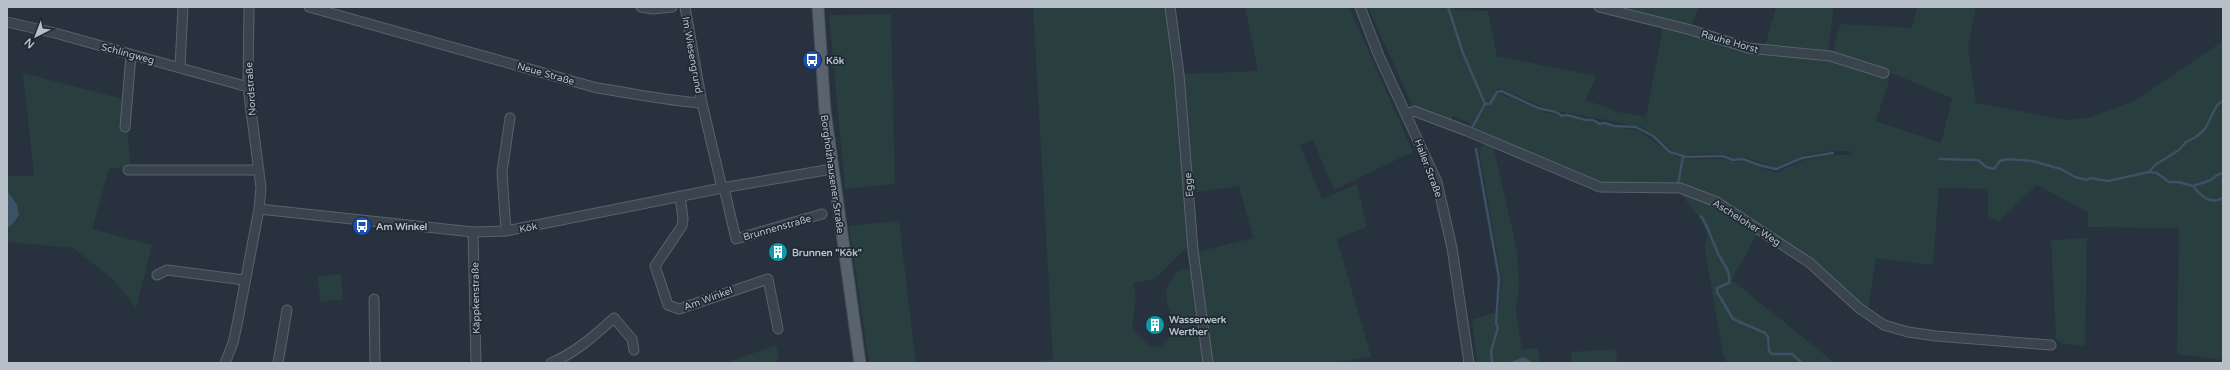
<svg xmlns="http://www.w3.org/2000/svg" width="2230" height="370" font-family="'Varela Round',sans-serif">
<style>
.green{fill:#283e3f;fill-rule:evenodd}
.water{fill:#3d5165}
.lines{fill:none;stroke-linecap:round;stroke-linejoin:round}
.stream{stroke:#3d5165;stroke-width:2.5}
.minor-casing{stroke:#58626c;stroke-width:11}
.major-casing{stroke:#444d57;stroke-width:13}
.minor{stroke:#3a444e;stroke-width:9}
.major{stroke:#59636e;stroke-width:11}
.labels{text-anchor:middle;stroke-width:3.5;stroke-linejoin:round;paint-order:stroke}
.street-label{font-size:10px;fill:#b7bfc9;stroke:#1f2933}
.poi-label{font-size:10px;font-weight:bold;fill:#b7bfc9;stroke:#1f2933;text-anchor:start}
</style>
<rect width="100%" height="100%" fill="#27323e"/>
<path class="green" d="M1033,7H1166L1174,74L1188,246L1155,279L1133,283L1136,297L1132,329L1150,347L1161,346C1164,343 1168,340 1170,337C1184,315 1147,299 1181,269L1192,270L1205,363H1029L1053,359Z
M1245,7H1349L1413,152L1334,190L1313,140L1300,145L1322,199L1357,184L1367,227L1337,239L1371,357L1332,363H1212L1197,252L1253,238L1239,186L1192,193L1181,74L1258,71Z
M1368,7H1453L1454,10L1488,11L1497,56L1596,76L1586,100L1618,112L1646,117L1663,27L1839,61L1884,76L1889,81L1876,121L1941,143L1952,98L1891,73L1836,55L1833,51L1840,24L1912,28L1917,7H1976L1968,46L1976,103L2067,120L2091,117L2134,101L2223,41V360L2177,354L2179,228L2088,227V212L2037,185L1998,222L1988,216V189L1939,188L1933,265L1876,258L1868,311L1814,263L1681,185L1610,184L1590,180L1469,129L1470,123L1453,116L1451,122L1413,107ZM1498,88L1548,109L1642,127L1678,155L1724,154L1736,159L1743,157L1776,167L1805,155L1833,151H1851L1852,155H1833L1804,160L1776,173L1744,161L1735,162L1725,159H1684L1676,157L1640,131L1547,113L1499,93L1496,90Z
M1608,7H1699L1691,27Z
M1776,7H1834L1828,49L1823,53L1764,49Z
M891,14L895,184L845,189L829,15Z
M23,73L123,99L121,130L128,131L130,166L109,169L92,229L152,245L136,308L113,279L73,248L7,242V228L13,225L11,194L7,190V176H34Z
M1483,141L1493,145L1517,250L1519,285L1516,312L1522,349L1538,348L1540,363H1477L1472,320L1499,311L1501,278L1479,150L1484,146Z
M1679,192L1716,205L1758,232L1732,280L1835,363H1727L1723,354L1705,250L1707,234L1699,217Z
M899,221L916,363H869L849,226Z
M2087,238L2085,346L2063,344L2056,339L2051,240Z
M341,274L343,299L320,302L318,276Z
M776,345L779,357L775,363H725Z
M1615,349L1618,363H1572L1571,352Z"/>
<path class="water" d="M7,190L17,205L19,215L12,225L7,228Z
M1523,357L1534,363H1508Z"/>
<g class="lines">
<path class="stream" d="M1448,7L1463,53L1485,104H1490L1497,92L1501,91L1538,108L1556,112L1562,116L1567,115L1586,120H1593L1600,124L1605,123L1614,126L1636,127L1653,136L1670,152L1686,157L1723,156L1733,160L1743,159L1759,165L1776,169L1802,158L1833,153
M1473,126L1485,104
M1476,149L1499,278L1496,324L1498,328L1491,351L1492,363
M1940,159L1978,160L1986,167L1994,169L2000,161L2008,159L2032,161L2061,169L2075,177L2087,180L2090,178L2108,181L2149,172L2157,173L2169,182H2178L2193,186L2211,180L2217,175L2223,173
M2149,172L2155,165L2179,150L2186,142L2196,137L2205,129L2217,105L2223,101
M1678,184L1683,157
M2193,186C2201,196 2210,205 2223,198
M1701,216C1709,228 1711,238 1717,251C1721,262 1732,271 1729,283L1717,288V292L1733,319L1765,333L1768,337L1769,351L1772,354H1792L1802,363"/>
<g class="minor-casing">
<path id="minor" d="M309,7L597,88C632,93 666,101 702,103L722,188
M641,7L653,9L672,7
M685,7L702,103
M1170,7L1179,74L1193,250L1208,363
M1360,7L1379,56L1437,182L1452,248L1469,363
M1599,7L1691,30L1748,48L1830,56L1884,73
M7,22L55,33L248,87
M180,67L183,7
M1407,114L1414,111L1467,131L1600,187L1680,188L1717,202L1810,263L1859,308L1884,325L1908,332L1936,336L2051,345
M125,127L131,55
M128,170H259
M724,188L736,239L822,214
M680,196L683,219L682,226L655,266L668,305L679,309L768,279L778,329
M259,209L473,232L506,231L722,188L832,169
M506,231L502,172L510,118
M473,232L476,363
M157,275L167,270L244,280
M374,299L375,363
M225,363L233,343L237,325L259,209L261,188L248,87L249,7
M278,363L287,310
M551,363C575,353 594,336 614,318L632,339L634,350"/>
</g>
<g class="major-casing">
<path id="major" d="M818,7L825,111L860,363"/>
</g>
<use href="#minor" class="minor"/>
<use href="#major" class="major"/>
</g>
<defs>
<g id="bus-disc" transform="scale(1)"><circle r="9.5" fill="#1a4fb4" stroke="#1f2933"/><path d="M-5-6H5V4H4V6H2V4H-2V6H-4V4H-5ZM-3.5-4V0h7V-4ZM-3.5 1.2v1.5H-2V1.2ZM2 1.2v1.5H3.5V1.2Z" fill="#fff"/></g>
<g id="building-disc" transform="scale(1)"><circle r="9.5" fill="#0f9aa8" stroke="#1f2933"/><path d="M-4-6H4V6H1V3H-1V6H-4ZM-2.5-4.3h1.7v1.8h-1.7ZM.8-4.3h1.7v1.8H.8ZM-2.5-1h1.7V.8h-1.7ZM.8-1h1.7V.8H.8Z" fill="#fff"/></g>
</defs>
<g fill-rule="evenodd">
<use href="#bus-disc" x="812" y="60"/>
<use href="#bus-disc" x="362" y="226"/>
<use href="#building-disc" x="778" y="252"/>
<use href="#building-disc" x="1155" y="325"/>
</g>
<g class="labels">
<g class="street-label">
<text transform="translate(1730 41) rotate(16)" y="4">Rauhe Horst</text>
<text transform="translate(128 53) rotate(15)" y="4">Schlingweg</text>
<text transform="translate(693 55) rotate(80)" y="4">Im Wiesengrund</text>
<text transform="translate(546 73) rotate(16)" y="4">Neue Straße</text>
<text transform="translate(250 89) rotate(-94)" y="4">Nordstraße</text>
<text transform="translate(1429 168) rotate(69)" y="4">Haller Straße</text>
<text transform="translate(833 174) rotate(82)" y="4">Borgholzhausener Straße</text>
<text transform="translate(1188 185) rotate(-95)" y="4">Egge</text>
<text transform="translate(1747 222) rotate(32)" y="4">Ascheloher Weg</text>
<text transform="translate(528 227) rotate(-12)" y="4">Kök</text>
<text transform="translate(777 227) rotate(-16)" y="4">Brunnenstraße</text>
<text transform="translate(475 298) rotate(-91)" y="4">Käppkenstraße</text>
<text transform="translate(708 298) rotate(-20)" y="4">Am Winkel</text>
</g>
<g class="poi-label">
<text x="826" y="64">Kök</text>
<text x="376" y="230">Am Winkel</text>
<text x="792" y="256">Brunnen "Kök"</text>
<text x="1169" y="323">Wasserwerk<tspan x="1169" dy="12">Werther</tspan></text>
</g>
</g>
<rect width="2230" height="370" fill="none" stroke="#b7bfc9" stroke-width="16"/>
<g transform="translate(36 36) rotate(222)" stroke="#1f2933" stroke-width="3" paint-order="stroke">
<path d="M0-3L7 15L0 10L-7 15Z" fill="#b7bfc9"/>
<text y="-6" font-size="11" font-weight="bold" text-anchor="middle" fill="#b7bfc9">N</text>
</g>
</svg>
